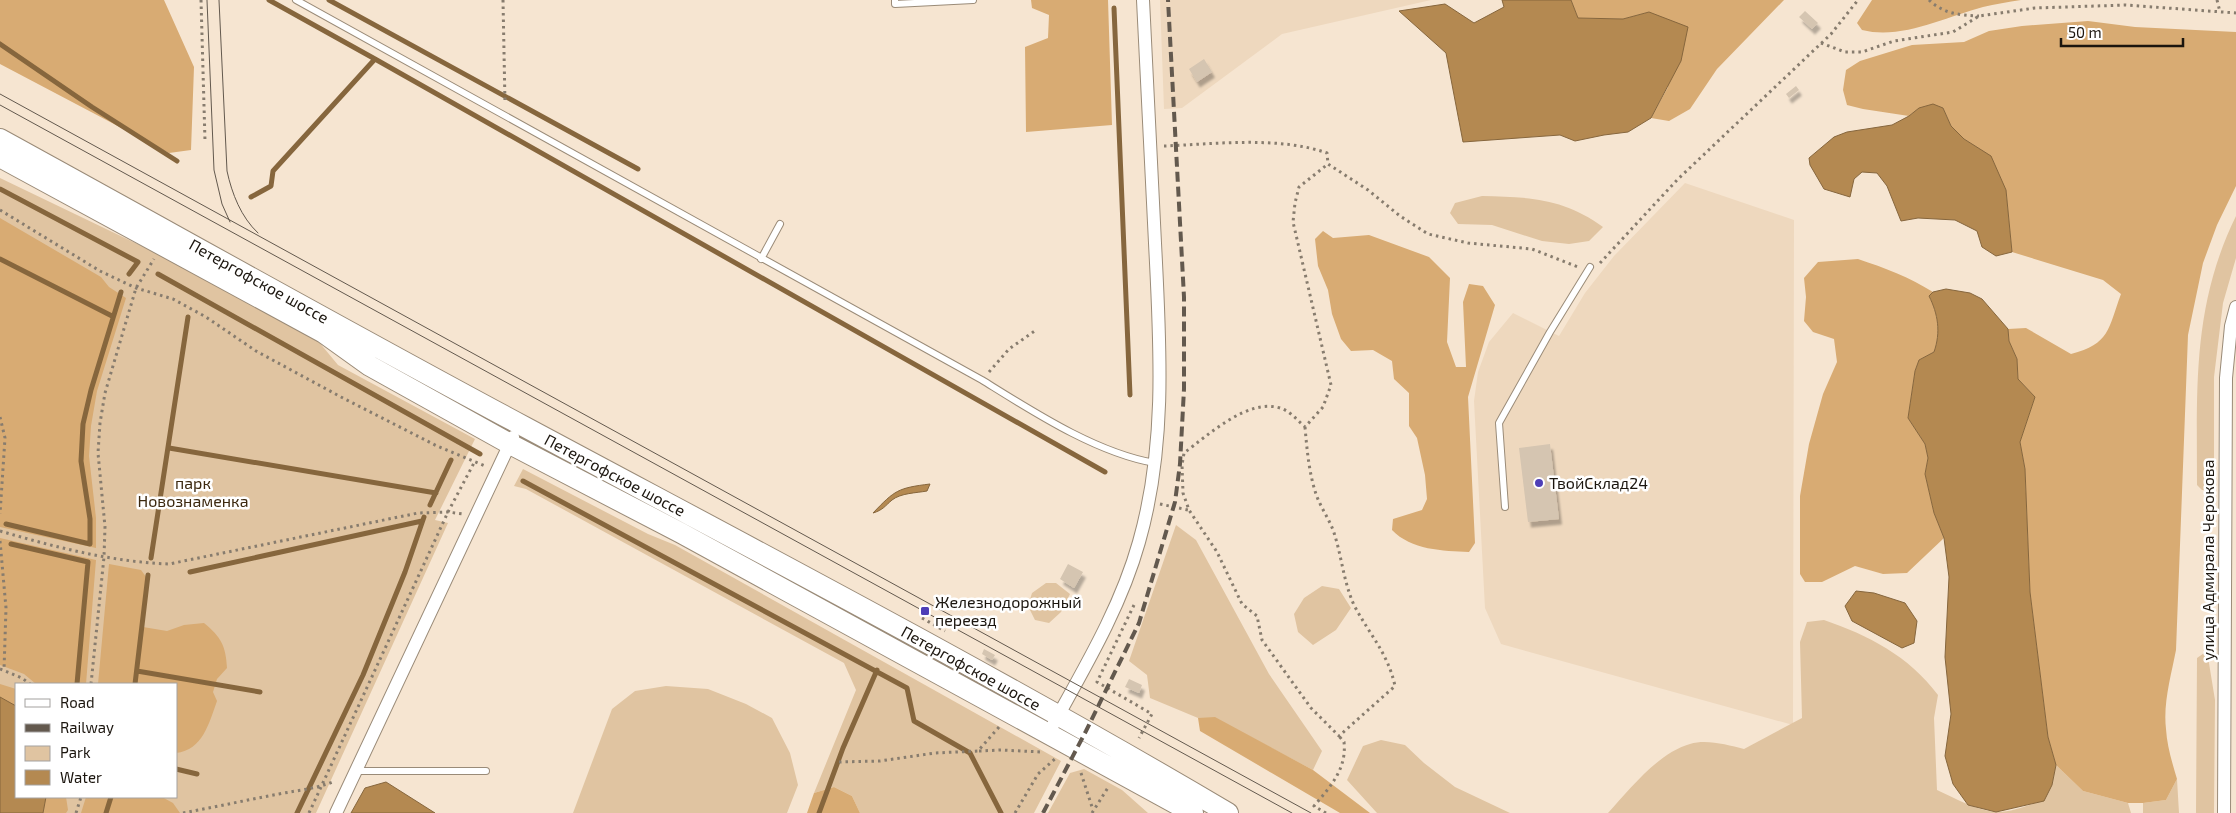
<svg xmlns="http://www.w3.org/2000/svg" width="2236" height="813" font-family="'Exo 2',sans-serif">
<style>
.built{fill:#eed8be}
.green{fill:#e0c4a1;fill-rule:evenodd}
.forest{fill:#d8ab73}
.water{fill:#b48951;stroke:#86663d}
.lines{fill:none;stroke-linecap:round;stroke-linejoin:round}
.stream{stroke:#86663d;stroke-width:5}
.building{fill:#d5c5b1;filter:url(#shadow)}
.lane-casing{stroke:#9a8b78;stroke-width:8}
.street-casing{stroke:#9a8b78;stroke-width:14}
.primary-casing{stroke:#9a8b78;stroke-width:22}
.path{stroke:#877c6e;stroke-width:3;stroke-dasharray:2.5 4;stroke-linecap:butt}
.lane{stroke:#fff;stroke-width:6}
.street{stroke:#fff;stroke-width:12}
.primary{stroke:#fff;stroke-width:20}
.tram{stroke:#63594e;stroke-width:1}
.rail{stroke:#63594e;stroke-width:4;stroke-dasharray:10 5;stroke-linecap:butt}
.poi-dot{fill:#4e3fb7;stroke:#fff;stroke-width:2}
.labels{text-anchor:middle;stroke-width:5;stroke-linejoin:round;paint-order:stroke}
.street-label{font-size:16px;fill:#1b150e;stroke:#fff}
.park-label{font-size:16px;fill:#3c2910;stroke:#fff}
.poi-label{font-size:16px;fill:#1b150e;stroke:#fff;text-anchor:start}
</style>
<defs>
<filter id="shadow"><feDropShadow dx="3" dy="5.5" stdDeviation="1" flood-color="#0004"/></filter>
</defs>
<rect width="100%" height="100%" fill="#f6e5d1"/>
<path class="built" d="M1160,0H1431L1282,34L1182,108L1164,109Z
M1685,183L1794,220L1793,725L1501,644L1485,608L1474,401L1478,372L1489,342L1513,313L1559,336L1585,293L1614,256Z"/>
<path class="green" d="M0,178L179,264L314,336L338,365L475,439L435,520L448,523L316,813H0ZM16,684H176V797H16Z
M1482,196C1528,197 1564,198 1603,227L1589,241L1569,244L1542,241L1492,225L1458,224L1450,213L1455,203Z
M2236,216V258L2223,303L2214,377V490H2202L2197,485C2197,388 2192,306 2236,216Z
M523,469L648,534L675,545L1061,761L1034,813H860L852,796L834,787L814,793L856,690L844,663L526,489L514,486Z
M1176,525L1196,540L1269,674L1322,751L1313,770L1215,718H1198L1150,698L1147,675L1129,661Z
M1046,583H1056L1070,594L1061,612L1049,623L1035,620L1028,606L1032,593Z
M1322,586L1339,589L1351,608L1336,630L1313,645L1298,632L1294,614L1304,598Z
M1824,620C1868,635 1909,656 1938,695L1934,718L1937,790C1955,798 1975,810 1995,812C2010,813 2030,805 2044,800L2052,785L2056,765L2083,791L2128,803L2131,813H1608C1630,789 1658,753 1690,744C1707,739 1727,745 1744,749L1802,718L1800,642L1807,622Z
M2207,651L2215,700L2214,813H2196L2197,658Z
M666,686L708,689L746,704L772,718L790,753L798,785L787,813H573L612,709L635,691Z
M1381,740L1405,745L1424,763L1455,787L1510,813H1377L1347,780L1363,746Z
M1084,769L1122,790L1148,813H1048L1070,773Z
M2177,779L2179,813H2143V803L2166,800Z"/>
<path class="forest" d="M0,0H164L194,67L191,150L169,153L0,64Z
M1031,0H1108L1112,125L1026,132L1025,47L1048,38L1049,15L1032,8Z
M1571,0H1784L1717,69L1690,109L1669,121L1651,118L1668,87L1649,12L1623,19L1578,18Z
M1872,0H2021C2008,2 1995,4 1983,7C1945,17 1902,40 1862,30L1857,23Z
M2088,21L2135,27L2236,32V186L2217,225L2203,263L2188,335L2176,650C2171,676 2163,703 2166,729C2167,746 2172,762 2177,779L2166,800L2143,803H2128L2083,791L2056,765L2048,737L2030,592L2025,469L2020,442L2035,397L2018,379L2017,359L2009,341L2008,329L2026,328L2071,354C2110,344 2108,329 2121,294L2103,280L2012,252L2006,191L1991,157L1964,139L1951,126L1943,108C1929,102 1920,107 1909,116L1863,109L1847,105L1843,90L1846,70L1860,61L1912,45L1964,42L1989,31L2022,26Z
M0,218L101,277L109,287L126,298L97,391L91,426L89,456L96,518V548L0,527Z
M1323,231L1333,238L1369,235L1429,257L1450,278L1447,342L1456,367H1466L1463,302L1469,284L1483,286L1495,305L1468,397L1475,543L1469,552C1443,551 1411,550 1392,530L1393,519L1422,510L1427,499L1425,475L1417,438L1409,426V393L1394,379L1392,361L1373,350L1351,351L1341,339L1332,314L1328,290L1318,266L1315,239Z
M1858,259C1885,268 1909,277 1933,292L1929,296C1938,314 1941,332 1934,352L1919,360L1915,371L1908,418L1925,444L1928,458L1925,474L1934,513L1944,538L1907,573L1883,574L1855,566L1822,582H1805L1800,574V496L1809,444L1823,394L1837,362L1834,339L1813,332L1804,321L1806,297L1804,278L1818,262Z
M0,538L96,560L86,684H36L24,674L0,665Z
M109,564L141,570L149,581L143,627L167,631L184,625L204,623C221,637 226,646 227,668L217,679L213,692L217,701C209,723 203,750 176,753V684H98Z
M0,684L16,689V706L0,697Z
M1215,717L1313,770L1370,813H1340L1200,731L1198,718Z
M834,787L852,796L860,813H807L814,793Z
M46,797H66L68,810L66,813H43Z
M86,797H162L173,803L180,813H81Z"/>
<path class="water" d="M1502,0H1571L1578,18L1623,19L1649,12L1688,27L1681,61L1651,118L1628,132L1604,135L1575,141L1560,135L1463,142L1446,53L1399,11L1445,4L1474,23L1504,7Z
M1933,104L1943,108L1951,126L1964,139L1991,156L2006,190L2012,252L1996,256L1982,247L1977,231L1955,220L1918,218L1901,221L1887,186L1877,173L1862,172L1854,179L1850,197L1824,189L1810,165L1809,158L1834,137L1847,132L1892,125L1909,116L1919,108Z
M1946,289L1970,293L1982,299L2008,329L2009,341L2017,359L2018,379L2035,397L2020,442L2025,469L2030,592L2048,737L2056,765L2052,785L2044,801L1996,812L1968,805L1953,784L1945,756L1951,714L1945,657L1949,577L1944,538L1934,513L1925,474L1928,458L1925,444L1908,418L1915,371L1919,360L1934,352C1941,332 1938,314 1929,296L1933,292Z
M930,484L927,491C916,493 901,493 892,500C885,506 883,510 873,513C895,490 898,488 930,484Z
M1856,591L1874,593L1905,603L1917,621L1914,643L1902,648L1852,621L1845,606Z
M0,697L16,706V797H46L43,813H0Z
M386,782L435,813H351L365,788Z"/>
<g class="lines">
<path class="stream" d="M269,0L375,59
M329,0L638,169
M1114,8L1130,395
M0,44L92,107L177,161
M0,189L138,262L129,274
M251,197L271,186L273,171L375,59L1105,472
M0,259L112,316
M158,274L480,454
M169,448L436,493
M523,481L907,688L914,721L970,753L1001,813
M430,505L451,460
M6,524L90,544V519L81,461L83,424L91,390L121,292
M11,544L88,562L77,684
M151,558L188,317
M190,572L422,521
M137,671L260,692
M135,684L148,575
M176,769L197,774
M106,813L111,797
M297,813L363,675L405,572L424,517
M819,813L843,748L877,670"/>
</g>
<path class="building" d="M1805,11L1818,23L1812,29L1799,17Z
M1204,59L1212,72L1197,82L1189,69Z
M1796,86L1799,90L1789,98L1786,94Z
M1550,444L1559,519L1528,522L1519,448Z
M1068,564L1083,572L1074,588L1060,579Z
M984,649L995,655L992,660L982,654Z
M1129,679L1142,685L1139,693L1125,687Z"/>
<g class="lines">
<g class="lane-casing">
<path id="lane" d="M296,0L982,380C1032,411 1096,453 1155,463
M895,0V4L973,0
M761,259L780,224
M1505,507L1499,423L1550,332L1590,267
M356,771H486"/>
</g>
<g class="street-casing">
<path id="street" d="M1048,734C1082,672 1120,610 1139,542C1167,444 1160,343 1155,243C1151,162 1147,81 1143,0
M336,813L513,437
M2224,813L2226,378L2231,326L2236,307"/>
</g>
<g class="primary-casing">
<path id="primary" d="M0,139C175,235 349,333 525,427C760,553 998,677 1228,813
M0,157L324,333L370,366L510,444L681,533L1193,813"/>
</g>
<path class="path" d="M201,0L205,141
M503,0L505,104
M1929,0C1944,14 1959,15 1979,16
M2217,0L2220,12
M1821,43L1845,52H1862L1894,41L1953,32L1979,16L2035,8L2126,5L2236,13
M1164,146C1215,144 1279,136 1327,153L1328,164L1368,190L1400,216L1428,234L1468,243L1532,249L1578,267
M0,210L100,271L136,288L173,299L206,317L256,351L341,397L437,446L485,466
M1600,263L1677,180L1831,34L1858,0
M989,372L1009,349L1036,330
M0,417L5,438L0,514
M1305,427C1307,450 1309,473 1316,494C1321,509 1331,521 1335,536C1342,559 1344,583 1354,605C1369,634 1388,653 1395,686L1339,736L1311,708L1262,640L1257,616L1242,604L1217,552L1189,510L1183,493L1182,465L1184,453C1208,435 1248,398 1280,408C1290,411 1297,420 1305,427L1323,407L1331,385L1293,222L1295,203L1299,187L1328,164
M1160,504L1188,510
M0,531C55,547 112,562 169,564L418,513L448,512L463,514
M0,541L6,608L4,670
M1134,605L1097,682L1152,714L1139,738
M922,618L945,631
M0,669L22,678L30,684
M91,684L104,557L105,527L98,453L100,423L105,393L136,288L154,259
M979,751L1001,750L1042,752
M839,762L880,761L935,753L978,751L999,727
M1081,773L1093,810
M76,813L81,797
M183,813C215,807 247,800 279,794C299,790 316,789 335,781
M309,813L448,512L475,461
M1015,813L1038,774L1056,758
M1092,813L1109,786
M1326,813L1314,806C1330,787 1347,769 1344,742L1339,736"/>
<use href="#lane" class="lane"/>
<use href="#street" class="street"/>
<use href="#primary" class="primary"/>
<path class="tram" d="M207,0L214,170L222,204L230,222
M219,0L227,171C232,194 241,217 258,233
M0,94L1311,813
M0,105L1292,813"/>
<path class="rail" d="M1043,813L1086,731L1139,623L1175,502L1180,464L1184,389V297L1168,0"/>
</g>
<g class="poi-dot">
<circle cx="1539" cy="483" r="5"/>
<rect x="920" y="606" width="10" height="10" rx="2.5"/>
</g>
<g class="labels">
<g class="street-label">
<text transform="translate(259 281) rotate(29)" y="6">Петергофское шоссе</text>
<text transform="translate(615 475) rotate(28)" y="6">Петергофское шоссе</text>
<text transform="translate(2208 560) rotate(-90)" y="6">улица Адмирала Черокова</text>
<text transform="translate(971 668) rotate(29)" y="6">Петергофское шоссе</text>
</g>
<g class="park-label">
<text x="193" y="489">парк<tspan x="193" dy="18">Новознаменка</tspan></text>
</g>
<g class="poi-label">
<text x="1549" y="489">ТвойСклад24</text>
<text x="935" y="608">Железнодорожный<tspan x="935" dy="18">переезд</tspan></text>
</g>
</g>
<rect x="15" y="683" width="162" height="115" fill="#ffffff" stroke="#a4a19f"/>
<rect x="25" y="699" width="25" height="8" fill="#ffffff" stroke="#a4a19f"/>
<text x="60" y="708" font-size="15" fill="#1b150e">Road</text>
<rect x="25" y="724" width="25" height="8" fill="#63594e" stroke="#a4a19f"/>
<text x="60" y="733" font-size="15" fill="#1b150e">Railway</text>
<rect x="25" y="746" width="25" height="15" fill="#e0c4a1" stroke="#a4a19f"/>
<text x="60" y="758" font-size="15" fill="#1b150e">Park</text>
<rect x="25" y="770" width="25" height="15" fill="#b48951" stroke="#a4a19f"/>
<text x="60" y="783" font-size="15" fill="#1b150e">Water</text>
<path d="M2061 38v8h122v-8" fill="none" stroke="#1b150e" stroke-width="2.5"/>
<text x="2068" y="38" font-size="15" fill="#1b150e" stroke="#ffffff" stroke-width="4" paint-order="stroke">50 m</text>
</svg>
